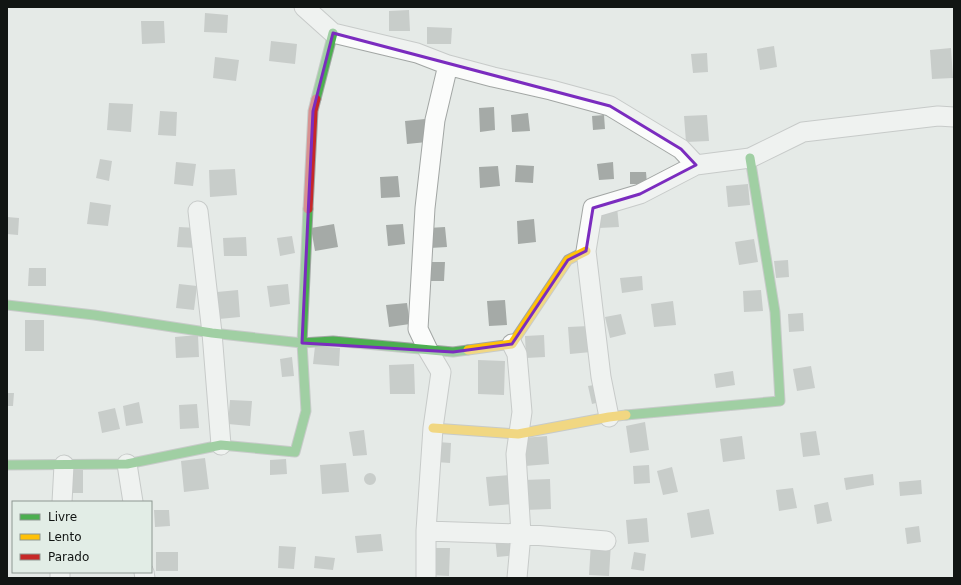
<svg xmlns="http://www.w3.org/2000/svg" width="961" height="585" font-family="'DejaVu Sans',sans-serif">
<style>
.building{fill:#a5aaa7}
.lines{fill:none;stroke-linecap:round;stroke-linejoin:round}
.street-casing{stroke:#a2a6a4;stroke-width:21}
.fast-casing{stroke:#a2a6a4;stroke-width:11}
.slow-casing{stroke:#a2a6a4;stroke-width:11}
.jam-casing{stroke:#a2a6a4;stroke-width:11}
.street{stroke:#fbfcfb;stroke-width:19}
.fast{stroke:#4caf50;stroke-width:9}
.slow{stroke:#ffc107;stroke-width:9}
.jam{stroke:#c62828;stroke-width:9}
.marked{fill:none;stroke:#7b2cbf;stroke-width:3;stroke-linejoin:round}
</style>
<rect width="100%" height="100%" fill="#e5eae7"/>
<path class="building" d="M409,10L410,31H389V11Z
M205,13L228,15L227,33L204,32Z
M141,21H164L165,43L142,44Z
M427,27L452,28L451,44H427Z
M271,41L297,44L295,64L269,61Z
M774,46L777,67L760,70L757,49Z
M951,48L953,78L932,79L930,50Z
M707,53L708,72L693,73L691,54Z
M215,57L239,60L236,81L213,78Z
M109,103L133,104L131,132L107,130Z
M494,107L495,130L480,132L479,108Z
M160,111L177,112L176,136L158,135Z
M528,113L530,131L512,132L511,115Z
M604,115L605,129L593,130L592,116Z
M707,115L709,141L686,142L684,116Z
M425,119L427,142L407,144L405,121Z
M100,159L112,161L109,181L96,178Z
M176,162L196,164L193,186L174,184Z
M613,162L614,179L599,180L597,164Z
M516,165L534,166L533,183L515,182Z
M498,166L500,186L480,188L479,167Z
M235,169L237,195L210,197L209,170Z
M630,172H646L647,184H630Z
M398,176L400,197L381,198L380,177Z
M748,184L750,205L728,207L726,186Z
M90,202L111,205L108,226L87,224Z
M617,207L619,227L599,228L597,208Z
M7,217L19,218L18,235L7,234Z
M534,219L536,242L518,244L517,221Z
M334,224L338,247L315,251L311,228Z
M403,224L405,244L388,246L386,225Z
M179,227L197,228L196,248L177,247Z
M445,227L447,247L430,248L428,228Z
M292,236L295,253L280,256L277,238Z
M246,237L247,256H224L223,238Z
M754,239L758,262L739,265L735,242Z
M788,260L789,277L776,278L774,261Z
M431,262H445L444,281H430Z
M29,268H46V286H28Z
M642,276L643,290L622,293L620,278Z
M179,284L197,286L194,310L176,308Z
M288,284L290,304L270,307L267,286Z
M238,290L240,317L219,319L217,292Z
M761,290L763,311L744,312L743,291Z
M505,300L507,325L489,326L487,301Z
M673,301L676,325L654,327L651,304Z
M407,303L410,324L389,327L386,305Z
M803,313L804,331L789,332L788,314Z
M621,314L626,334L610,338L605,317Z
M25,320H44V351H25Z
M589,326L591,352L570,354L568,327Z
M198,335L199,357L176,358L175,337Z
M544,335L545,357L526,358L525,336Z
M315,346L340,348L339,366L313,364Z
M292,357L294,376L282,377L280,359Z
M478,360L505,361L504,395L478,394Z
M414,364L415,394H390L389,365Z
M811,366L815,388L797,391L793,369Z
M733,371L735,385L716,388L714,374Z
M600,384L604,401L592,404L588,386Z
M7,393H14L13,406H7Z
M230,400L252,401L250,426L228,424Z
M139,402L143,423L126,426L123,406Z
M197,404L199,428L180,429L179,405Z
M115,408L120,429L102,433L98,412Z
M645,422L649,450L630,453L626,426Z
M364,430L367,455L353,456L349,432Z
M816,431L820,455L803,457L800,433Z
M547,436L549,464L525,466L523,438Z
M742,436L745,459L723,462L720,439Z
M438,442L451,443L450,463L436,462Z
M205,458L209,489L184,492L181,461Z
M286,459L287,474L270,475V460Z
M346,463L349,492L322,494L320,465Z
M649,465L650,483L634,484L633,466Z
M672,467L678,492L663,495L657,471Z
M67,470H83V493H67Z
M364 479a6 6 0 1 1 12 0a6 6 0 1 1-12 0Z
M873,474L874,485L846,490L844,478Z
M511,475L514,504L489,506L486,477Z
M550,479L551,509L525,510L524,480Z
M921,480L922,494L900,496L899,482Z
M793,488L797,508L779,511L776,490Z
M828,502L832,521L817,524L814,505Z
M709,509L714,534L691,538L687,513Z
M154,510H169L170,526L155,527Z
M647,518L649,542L628,544L626,520Z
M919,526L921,542L907,544L905,528Z
M381,534L383,551L357,553L355,536Z
M515,535L516,555L497,557L495,537Z
M591,542L611,543L609,576L589,575Z
M279,546L296,547L294,569L278,568Z
M430,548H450L449,576L429,575Z
M156,552H178V571H156Z
M634,552L646,554L644,571L631,569Z
M315,556L335,558L333,570L314,568Z"/>
<g class="lines">
<g class="street-casing">
<path id="street" d="M304,7L333,33L417,53L448,65L493,77L551,90L610,106L681,149L696,165
M198,211L212,333L221,445
M512,344L517,354L522,412L516,454L521,534L517,578
M609,417L601,377L586,251L593,208L640,194L696,165L750,158L803,132L938,116L954,117
M127,464L133,502
M62,502L64,465
M426,531L521,534L606,541
M144,572L145,578
M60,578V572
M426,578V531L433,428L441,372L428,350L418,329L425,208L435,120L448,65"/>
</g>
<g class="fast-casing">
<path id="fast" d="M316,99L333,33
M7,305L94,315L212,333L302,343L333,341L453,352L468,350
M626,415L780,401L775,312L750,158
M7,465L127,464L221,445L295,452L306,411L302,343L308,209"/>
</g>
<g class="slow-casing">
<path id="slow" d="M468,350L512,344L568,260L586,251
M433,428L518,434L609,417L626,415"/>
</g>
<g class="jam-casing">
<path id="jam" d="M308,209L313,111L316,99"/>
</g>
<use href="#street" class="street"/>
<use href="#fast" class="fast"/>
<use href="#slow" class="slow"/>
<use href="#jam" class="jam"/>
</g>
<path d="M0 0H961V585H0ZM333,33L610,106L681,149L696,165L640,194L593,208L586,251L568,260L512,344L453,352L302,343L313,111Z" fill="#e5eae7" fill-opacity=".55" fill-rule="evenodd"/>
<path class="marked" d="M333,33L610,106L681,149L696,165L640,194L593,208L586,251L568,260L512,344L453,352L302,343L313,111Z"/>
<rect width="961" height="585" fill="none" stroke="#111513" stroke-width="16"/>
<rect x="12" y="501" width="140" height="72" fill="#e2ede6" stroke="#8e9792"/>
<rect x="20" y="514" width="20" height="6" fill="#4caf50" stroke="#8e9792"/>
<text x="48" y="521" font-size="12" fill="#111513">Livre</text>
<rect x="20" y="534" width="20" height="6" fill="#ffc107" stroke="#8e9792"/>
<text x="48" y="541" font-size="12" fill="#111513">Lento</text>
<rect x="20" y="554" width="20" height="6" fill="#c62828" stroke="#8e9792"/>
<text x="48" y="561" font-size="12" fill="#111513">Parado</text>
</svg>
